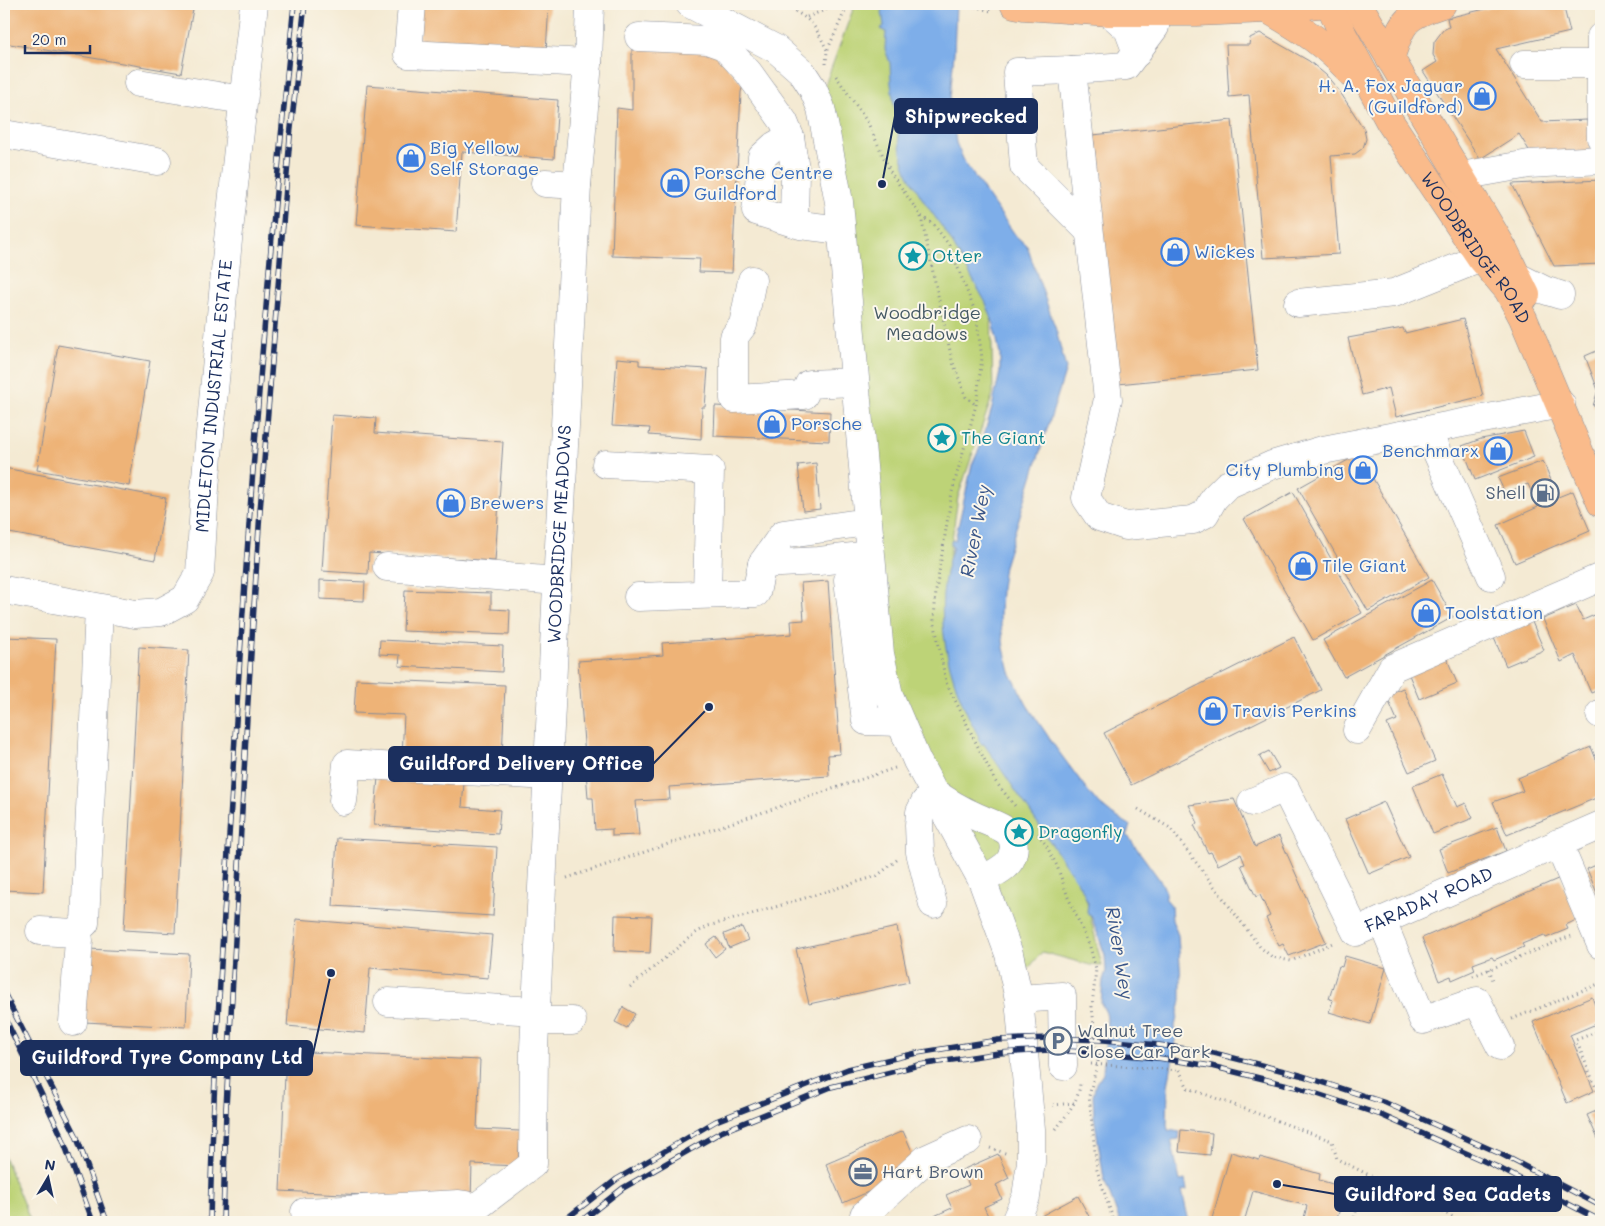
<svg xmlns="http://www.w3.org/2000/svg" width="1605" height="1226" font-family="Mali,sans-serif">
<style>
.green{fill:#bdd377;stroke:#6c816a}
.water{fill:#7eaee9;stroke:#4c6ea4}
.building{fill:#eeb377}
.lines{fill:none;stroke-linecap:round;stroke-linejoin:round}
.minor-casing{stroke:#888c98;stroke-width:29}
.major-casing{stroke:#888c98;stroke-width:29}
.path{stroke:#888c98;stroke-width:3;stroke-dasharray:1 4;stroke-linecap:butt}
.minor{stroke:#fff;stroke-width:28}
.major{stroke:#fabb8b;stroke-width:28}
.rail-casing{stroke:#1b2f5e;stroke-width:5.5}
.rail{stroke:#fbf7ec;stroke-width:4;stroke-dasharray:11;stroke-linecap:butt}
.path-bridge{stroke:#888c98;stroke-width:3;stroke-dasharray:1 4;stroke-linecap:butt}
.labels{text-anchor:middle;stroke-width:4;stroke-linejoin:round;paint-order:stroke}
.shop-label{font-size:18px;fill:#366cbe;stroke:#fbf7ec;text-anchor:start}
.street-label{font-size:18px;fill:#1b2f5e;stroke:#fbf7ec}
.culture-label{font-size:18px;fill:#0d838f;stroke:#fbf7ec;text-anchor:start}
.park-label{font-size:18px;fill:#445864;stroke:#fbf7ec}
.service-label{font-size:18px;fill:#4e5e75;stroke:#fbf7ec;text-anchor:start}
.water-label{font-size:19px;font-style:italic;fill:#395588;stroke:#fbf7ec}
.leader{fill:none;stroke:#1b2f5e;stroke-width:2}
.callout-dot{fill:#1b2f5e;stroke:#fbf7ec;stroke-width:2}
.callout{fill:#1b2f5e;stroke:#1b2f5e;stroke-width:2}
.callout-label{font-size:19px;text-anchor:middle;font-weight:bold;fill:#fff}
</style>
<rect width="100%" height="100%" fill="#fbf7ec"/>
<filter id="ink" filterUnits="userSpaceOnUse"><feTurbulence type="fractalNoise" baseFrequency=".02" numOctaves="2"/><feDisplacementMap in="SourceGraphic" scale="10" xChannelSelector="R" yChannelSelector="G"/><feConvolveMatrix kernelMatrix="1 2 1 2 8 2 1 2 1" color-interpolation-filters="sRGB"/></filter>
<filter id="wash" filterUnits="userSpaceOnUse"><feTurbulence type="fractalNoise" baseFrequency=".0096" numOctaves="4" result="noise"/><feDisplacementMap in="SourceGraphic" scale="20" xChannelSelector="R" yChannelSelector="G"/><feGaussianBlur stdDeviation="1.12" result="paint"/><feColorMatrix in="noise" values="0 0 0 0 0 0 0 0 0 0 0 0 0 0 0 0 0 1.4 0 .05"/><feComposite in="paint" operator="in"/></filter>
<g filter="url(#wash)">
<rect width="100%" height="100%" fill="#f4ead3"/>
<path class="green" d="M855,4H897L957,235L991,308L993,394L958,497L946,582L1084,890L1102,966L1090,965L1042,952L1024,974L1007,912L986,857L919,742L893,683L825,85Z
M4,1156L30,1220L31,1222H4Z"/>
<path class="water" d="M881,4H956L954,53L950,98L956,143L965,163L1016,236L1027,246L1056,330L1066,369L1004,566L1001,588L1000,617L1004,648L1010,672L1027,705L1056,748L1088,791L1096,801L1113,815L1130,825L1127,835L1162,883L1165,890V898L1171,905L1172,920L1178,935L1181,981V1000L1175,1026L1176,1040L1168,1086L1167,1125L1168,1130L1180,1132L1179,1139L1171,1140L1180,1181L1185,1180L1187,1190L1182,1191L1189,1222H1120L1104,1179L1094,1116L1093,1095L1096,1083L1103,1073L1107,1019L1106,1013L1101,1003L1103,980L1106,971L1105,955L1091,915H1088L1087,911L1088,903L1082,889L984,744H981L978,738L979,737C947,679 930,612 953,547L951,546V541L955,540L972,465L981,445L992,408L1000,372V355L994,325L986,303L947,234L923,200L908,175L902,157L899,140L891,84L890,63L885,49L886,32L880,29L884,26Z"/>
<g id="blocks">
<path class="building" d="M4,4H194L181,73L4,43Z
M421,4H549L546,52L419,44Z
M1506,4H1563L1570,32L1496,49L1542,122L1587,120L1590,152L1532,155L1519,134L1480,159L1423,71L1437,62L1433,55L1434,42L1443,30L1449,27L1447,18Z
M1260,33L1309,61L1326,75L1340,92L1364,129L1366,139L1363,148L1355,154L1331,156L1339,254L1263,258L1249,95L1229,97L1226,45H1249L1250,38Z
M711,48L743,85L741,92L732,273L699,272L700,259L612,256L617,108L632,110V49Z
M367,85L558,100L554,159L462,152L456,232L356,225Z
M1232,120L1258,370L1118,384L1093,135Z
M1601,180V264L1554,266L1512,184Z
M1463,319L1483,396L1396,417L1389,388L1362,395L1348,338L1403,328L1405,333Z
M58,345L150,361L129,486L37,470Z
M1601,349V407L1593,406L1598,390L1585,356Z
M617,358L639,360V365L708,369L705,407H702L701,439L649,435L650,428L612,426Z
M715,406L830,412L829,441L714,436Z
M332,415L376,418L375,433L503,442L495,561L369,553L368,574L322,571Z
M1524,431L1534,457L1475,480L1462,446L1481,439Z
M1359,454L1429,577L1368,611L1298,488Z
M1543,461L1558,497L1573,491L1590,531L1515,563L1498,525L1538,507L1528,484L1505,493L1498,478Z
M816,463L820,509L803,511L798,465Z
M4,468L166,498L155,560L4,532Z
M1293,492L1362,613L1313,640L1244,519Z
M320,580L365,582L364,601L320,599Z
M1432,580L1453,617L1344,677L1323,640Z
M828,581L840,754L828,755L829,776L669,787L670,799L636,801L639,835L612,836V829L595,830L593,798H588L578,661L663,655L662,643L792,634L791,621L804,620L801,583Z
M405,590L491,593V609L510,610L509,635L403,631Z
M1576,605L1583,620L1597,614L1601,624V689L1591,693L1575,655L1561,662L1543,619Z
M1532,622L1544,650L1506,666L1494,638Z
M5,637L56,639L43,892L4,890Z
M1294,637L1321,690L1131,785L1104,733Z
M380,640L503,646L502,672L399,666L400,655L379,654Z
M139,647L189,650L175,933L124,930Z
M1445,654L1457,683L1419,699L1407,670Z
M356,679L505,685L502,760L402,756L404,715L354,713Z
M1403,688L1435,761L1409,772L1387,724L1397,720L1386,695Z
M1591,747L1601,771V796L1507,835L1493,802L1523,791L1518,778Z
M1269,751L1279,768L1269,773L1259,756Z
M1442,774L1457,807L1466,803L1473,818L1433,834L1413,786Z
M378,777L464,783L462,807L500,810L498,834L374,825Z
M1234,799L1255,847L1279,836L1326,942L1289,956L1283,944L1279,946L1266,918L1270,916L1260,895L1256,897L1241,865L1245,864L1241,854L1218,865L1211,852L1208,853L1194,825L1198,823L1189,805Z
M1384,802L1409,857L1369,874L1345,819Z
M1497,827L1506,851L1448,873L1439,849Z
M337,838L497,847L493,916L333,906Z
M1601,863V903L1587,869Z
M1560,878L1578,919L1566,925L1568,929L1546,938L1544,935L1522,944L1524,947L1494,960L1492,957L1473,964L1475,970L1452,980L1451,976L1439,981L1422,938Z
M615,915L652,916L650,953L614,951Z
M296,919L492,935L488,978L370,968L365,1033L287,1026Z
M742,927L748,940L729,948L724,934Z
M897,927L909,982L809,1004L796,949Z
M716,937L725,949L715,957L706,944Z
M88,949L189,954L186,1027L84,1022Z
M1345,956L1386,968L1370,1024L1329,1012L1333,1000L1329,999L1339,966L1342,967Z
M1592,997L1601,1022L1570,1035L1594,1091L1567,1103L1533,1022Z
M623,1007L635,1014L627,1028L615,1022Z
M286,1051L480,1060L477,1129L520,1131L518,1166L472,1164L471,1200L280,1191Z
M1601,1109V1138L1598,1139L1587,1115Z
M1181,1130L1212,1133L1210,1155L1179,1152Z
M903,1131L915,1158L895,1167L900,1178L843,1203L826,1164Z
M1231,1152L1259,1160L1260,1157L1320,1174L1319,1180L1346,1188L1336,1222H1303L1307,1206L1253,1191L1244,1222H1211Z
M998,1154L1009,1178L996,1185L1002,1199L984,1207L990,1220L984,1222H934L932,1217L952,1208L946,1195L969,1185L962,1170Z
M1078,1196L1092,1222H1044L1041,1216Z"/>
</g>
</g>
<g filter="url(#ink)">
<use href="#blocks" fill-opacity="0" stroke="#888c98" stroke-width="1"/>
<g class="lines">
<g class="minor-casing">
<g id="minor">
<path d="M412,4L408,54L588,63"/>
<path d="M690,4L776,49L802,72L813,89L821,108L839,202L880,654L889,695L917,761L982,880L1009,954L1019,999L1031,1129V1162L1026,1197L1015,1222"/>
<path d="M1156,11L1155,27L1126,66L1072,70L1108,399L1086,498L1099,517L1126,526L1193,520L1205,514L1214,498L1227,485L1272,465L1323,450L1561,404"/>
<path d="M1109,12L1128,29L1137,53"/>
<path d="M639,37L707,40L724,46L748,72L784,122L790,137L795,169L794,223"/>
<path d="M1601,37V138"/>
<path d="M1524,64H1601"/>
<path d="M1072,70L1017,72L1024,166L1089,231"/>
<path d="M138,83L243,100"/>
<path d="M4,134L157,161"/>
<path d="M790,137L774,146L762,157L756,211L800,225L841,230"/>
<path d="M1461,176L1529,164L1601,160"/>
<path d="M545,183L577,185"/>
<path d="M1516,276L1544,290L1560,295"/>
<path d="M752,280L743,325L734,337V399L804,395L809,384L854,382"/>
<path d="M1298,303L1394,293L1481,258"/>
<path d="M1427,430L1491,576"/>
<path d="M606,464L710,470L707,594"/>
<path d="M867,522L783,534L762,564L819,561L870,555"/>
<path d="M870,555L848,580L866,721L900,722"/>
<path d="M387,567L557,581"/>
<path id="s1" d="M4,590L135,614L161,612L185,599L200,573L205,488L228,240L254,4"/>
<path d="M638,597L756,593L762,564"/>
<path d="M1600,714H1601"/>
<path d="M1357,730L1392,668L1601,577"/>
<path d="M343,801L347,764L548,776"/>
<path id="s2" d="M1252,802L1285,788L1356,932L1601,825"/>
<path d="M1558,843L1601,945"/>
<path d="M933,904L920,852L919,825L920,812L925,802L934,792C947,802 961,810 977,817C987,822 999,825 1008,832C1017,841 1015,858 1005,866C998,872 989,876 982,880"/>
<path d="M1382,921L1423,1020L1477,1001L1500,1046"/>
<path d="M40,931L74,933L85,923L99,608"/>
<path d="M1019,999L1062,996L1063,1066"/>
<path d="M388,1002L536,1011"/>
<path d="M536,1021H572"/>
<path d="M73,1022L79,940L74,933"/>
<path d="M305,1212L459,1204L466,1205L472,1210"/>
<path id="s3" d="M457,1222L533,1164L534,1048L577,185L588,63L590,4"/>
<path d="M868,1222L864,1215L926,1159L968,1140"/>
</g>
</g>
<g class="major-casing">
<g id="major">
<path d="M1014,4L1024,6L1109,12H1196L1267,9L1319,4"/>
<path id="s4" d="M1330,4L1343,35L1390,122L1481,258L1508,290L1523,318L1601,503"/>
<path d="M1358,4L1504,250L1526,295"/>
<path d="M1267,9C1302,29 1329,46 1355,77"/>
<path d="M1390,59C1403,21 1403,17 1442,4"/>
</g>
</g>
<path class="path" d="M782,4C810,19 813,21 827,50
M965,4L991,11
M1465,7L1481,4
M807,17L840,4
M826,64L827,51L848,4
M836,76L868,123L891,173L921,216L934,225L949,245L976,314L982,358L976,405L952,492L936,591L934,620L946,682L995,781L1015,806
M921,217L952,360L966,397L976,405
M1138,809L1170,828L1260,947L1272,957L1291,961L1335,942
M1038,834L1046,845L1057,866L1068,897L1090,947L1096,969L1092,1007L1098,1061L1089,1096L1097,1170L1114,1222
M567,878L895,768
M1489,969L1494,983
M1473,976L1571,936
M630,987L694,934L708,926L749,915L877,876L898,859
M1512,1019L1601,983
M1179,1070L1188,1088L1332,1141L1337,1159L1463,1222
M1599,1095L1576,1040L1601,1030
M1053,1105L1074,1103
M1056,1129C1066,1115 1080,1100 1080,1082
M990,1148L1008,1154
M1353,1222L1367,1174"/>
<use href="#minor" class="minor"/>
<use href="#major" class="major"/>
<g class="rail-casing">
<path id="rail" d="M4,993L76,1135L107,1222
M4,1016L62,1137L93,1222
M210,1222C213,1083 222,944 231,805C246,538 267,270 294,4
M223,1222L226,1108L247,717L260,511L290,137L305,4
M562,1222L617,1179L716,1121L825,1078L848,1069L917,1053L998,1040L1049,1038L1104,1040L1159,1045L1214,1053L1300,1075L1386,1103L1501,1154L1601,1206
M580,1222L623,1188L721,1132L831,1087L919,1065L999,1053L1049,1050L1103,1053L1158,1058L1211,1066L1296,1087L1381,1115L1495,1166L1601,1221"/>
</g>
<use href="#rail" class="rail"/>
<path class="path-bridge" d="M1091,1064L1179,1070"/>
</g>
</g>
<defs>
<g id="shop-ring" transform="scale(1.4375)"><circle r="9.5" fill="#fbf7ec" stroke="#3f7fe0" stroke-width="1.5"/><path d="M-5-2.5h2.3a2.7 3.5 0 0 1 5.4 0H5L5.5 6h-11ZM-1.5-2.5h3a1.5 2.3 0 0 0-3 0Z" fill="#3f7fe0"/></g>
<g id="sight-ring" transform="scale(1.4375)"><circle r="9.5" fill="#fbf7ec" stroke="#0f9aa8" stroke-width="1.5"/><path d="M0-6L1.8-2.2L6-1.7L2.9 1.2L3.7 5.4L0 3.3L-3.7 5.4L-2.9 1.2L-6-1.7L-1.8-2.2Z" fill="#0f9aa8"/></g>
<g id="fuel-ring" transform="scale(1.4375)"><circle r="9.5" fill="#fbf7ec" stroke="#5c6f8a" stroke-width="1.5"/><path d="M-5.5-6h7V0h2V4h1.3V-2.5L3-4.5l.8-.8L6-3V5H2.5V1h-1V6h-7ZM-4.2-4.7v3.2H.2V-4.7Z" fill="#5c6f8a"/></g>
<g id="parking-ring" transform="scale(1.4375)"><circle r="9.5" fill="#fbf7ec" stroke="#5c6f8a" stroke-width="1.5"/><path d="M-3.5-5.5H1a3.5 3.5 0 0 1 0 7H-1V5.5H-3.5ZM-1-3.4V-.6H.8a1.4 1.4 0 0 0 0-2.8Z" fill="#5c6f8a"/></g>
<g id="office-ring" transform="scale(1.4375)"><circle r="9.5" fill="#fbf7ec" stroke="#5c6f8a" stroke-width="1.5"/><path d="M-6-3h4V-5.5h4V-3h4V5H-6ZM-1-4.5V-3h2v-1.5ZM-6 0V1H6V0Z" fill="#5c6f8a"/></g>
</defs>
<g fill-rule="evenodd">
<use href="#shop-ring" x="1482" y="96"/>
<use href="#shop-ring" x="411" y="158"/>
<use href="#shop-ring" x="675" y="183"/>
<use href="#shop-ring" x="1175" y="252"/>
<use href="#sight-ring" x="913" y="256"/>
<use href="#shop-ring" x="772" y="424"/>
<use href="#sight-ring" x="942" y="438"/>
<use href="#shop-ring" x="1498" y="451"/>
<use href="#shop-ring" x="1363" y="470"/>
<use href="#fuel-ring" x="1545" y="493"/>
<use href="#shop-ring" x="451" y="503"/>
<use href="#shop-ring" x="1303" y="566"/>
<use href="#shop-ring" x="1426" y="613"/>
<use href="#shop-ring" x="1213" y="711"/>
<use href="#sight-ring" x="1019" y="832"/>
<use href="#parking-ring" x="1058" y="1041"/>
<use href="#office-ring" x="863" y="1172"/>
</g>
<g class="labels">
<g class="shop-label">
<text x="1463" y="92" text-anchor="end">H. A. Fox Jaguar<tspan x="1463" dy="21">(Guildford)</tspan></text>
<text x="430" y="154">Big Yellow<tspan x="430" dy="21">Self Storage</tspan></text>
<text x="694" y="179">Porsche Centre<tspan x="694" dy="21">Guildford</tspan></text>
<text x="1194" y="258">Wickes</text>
<text x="791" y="430">Porsche</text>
<text x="1479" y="457" text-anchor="end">Benchmarx</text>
<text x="1344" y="476" text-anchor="end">City Plumbing</text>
<text x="470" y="509">Brewers</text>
<text x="1322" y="572">Tile Giant</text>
<text x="1445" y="619">Toolstation</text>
<text x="1232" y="717">Travis Perkins</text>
</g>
<g class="street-label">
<text dy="6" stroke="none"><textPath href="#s4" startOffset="285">WOODBRIDGE ROAD</textPath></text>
<text dy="6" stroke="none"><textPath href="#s1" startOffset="394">MIDLETON INDUSTRIAL ESTATE</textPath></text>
<text dy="6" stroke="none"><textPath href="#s3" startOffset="726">WOODBRIDGE MEADOWS</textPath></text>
<text dy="6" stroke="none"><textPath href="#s2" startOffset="276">FARADAY ROAD</textPath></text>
</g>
<g class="culture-label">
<text x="932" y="262">Otter</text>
<text x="961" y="444">The Giant</text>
<text x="1038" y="838">Dragonfly</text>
</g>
<g class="park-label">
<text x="927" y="319">Woodbridge<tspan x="927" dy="21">Meadows</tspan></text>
</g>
<g class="service-label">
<text x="1526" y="499" text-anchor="end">Shell</text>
<text x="1077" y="1037">Walnut Tree<tspan x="1077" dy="21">Close Car Park</tspan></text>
<text x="882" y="1178">Hart Brown</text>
</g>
<g class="water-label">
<text transform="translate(975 531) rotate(-79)" y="7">River Wey</text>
<text transform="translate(1120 953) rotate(81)" y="7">River Wey</text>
</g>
</g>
<path class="leader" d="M882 184L895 116M709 707L653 764M331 973L312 1058M1277 1184L1335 1194"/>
<g class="callout-dot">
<circle cx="882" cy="184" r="5"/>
<circle cx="709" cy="707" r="5"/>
<circle cx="331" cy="973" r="5"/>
<circle cx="1277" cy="1184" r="5"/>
</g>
<g class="callout">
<rect x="895" y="99" width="142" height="34" rx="5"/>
<rect x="389" y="747" width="264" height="34" rx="5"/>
<rect x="21" y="1041" width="291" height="34" rx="5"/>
<rect x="1335" y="1177" width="226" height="34" rx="5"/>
</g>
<g class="callout-label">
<text x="966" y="123">Shipwrecked</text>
<text x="521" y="770">Guildford Delivery Office</text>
<text x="167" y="1064">Guildford Tyre Company Ltd</text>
<text x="1448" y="1201">Guildford Sea Cadets</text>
</g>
<rect width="1605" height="1226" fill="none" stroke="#fbf7ec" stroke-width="20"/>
<g transform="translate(48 1178) rotate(9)" stroke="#fbf7ec" stroke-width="4" paint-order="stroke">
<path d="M0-4L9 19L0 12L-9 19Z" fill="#1b2f5e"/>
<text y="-8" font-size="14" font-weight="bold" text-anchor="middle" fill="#1b2f5e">N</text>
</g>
<path d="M25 45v8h65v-8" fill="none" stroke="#1b2f5e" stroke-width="2.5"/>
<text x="32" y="45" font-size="15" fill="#1b2f5e" stroke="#fbf7ec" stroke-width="4" paint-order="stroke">20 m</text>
</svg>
